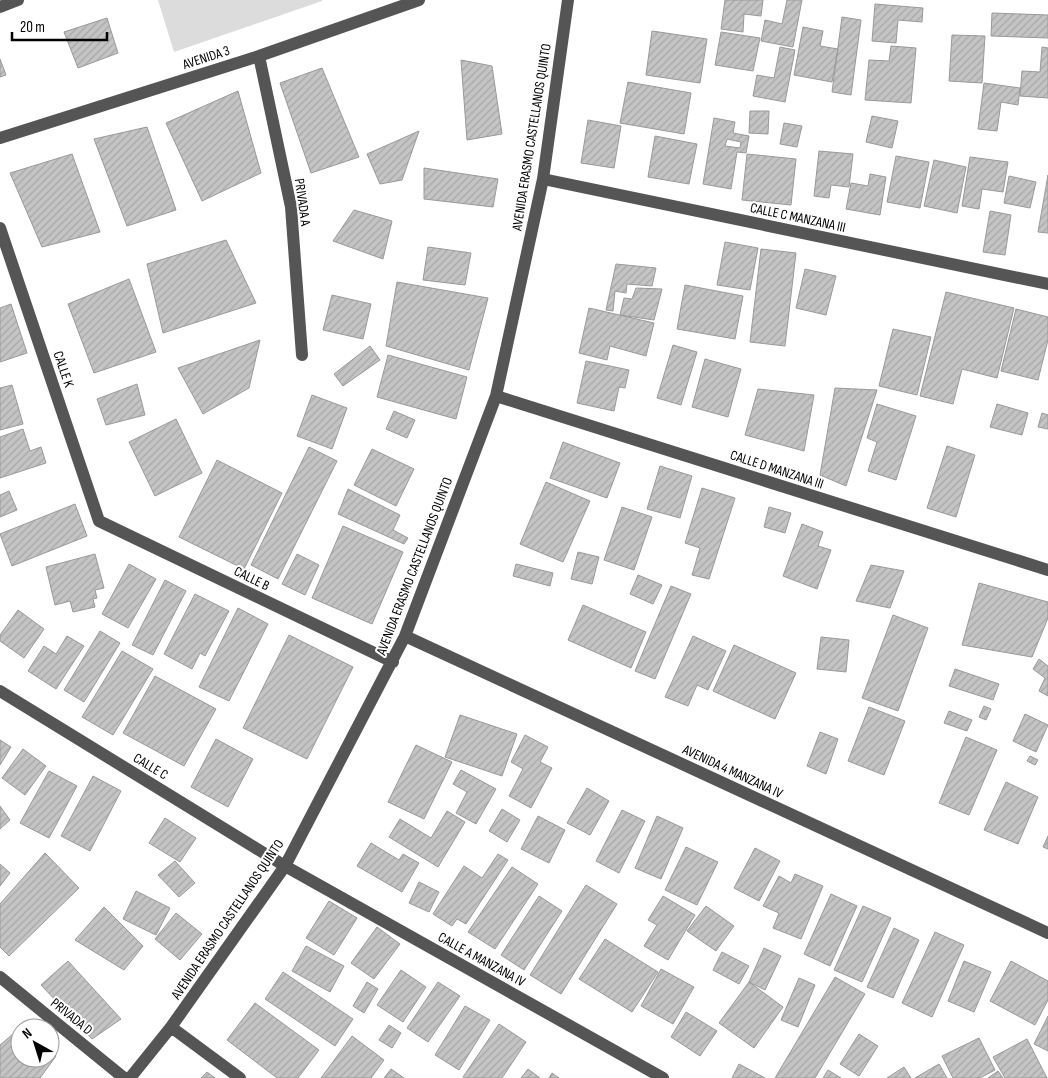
<svg xmlns="http://www.w3.org/2000/svg" width="1048" height="1078" font-family="'Sofia Sans Condensed',sans-serif">
<style>
.grass{fill:#dcdcdc}
.building{fill:url(#building-hatch);stroke:#999;fill-rule:evenodd}
.lines{fill:none;stroke-linecap:round;stroke-linejoin:round}
.minor{stroke:#555;stroke-width:12}
.labels{text-anchor:middle;stroke-width:4;stroke-linejoin:round;paint-order:stroke}
.street-label{font-size:14px;fill:#000;stroke:#fff}
</style>
<defs>
<pattern id="building-hatch" width="6" height="6" patternUnits="userSpaceOnUse" patternTransform="scale(1.25)"><rect width="6" height="6" fill="#c4c4c4"/><path d="M-1 1l2-2M0 6l6-6M5 7l2-2" fill="none" stroke="#a7a7a7"/></pattern>
</defs>
<rect width="100%" height="100%" fill="#fff"/>
<path class="grass" d="M158,0H322V1L174,52Z"/>
<path class="building" d="M725,0H763L761,16L744,14L743,32L721,29Z
M787,0H802L793,47L761,41L765,20L782,24Z
M875,4L923,8L922,22L898,20L896,43L872,41Z
M992,13L1048,15V38L991,36Z
M842,17L861,20L851,95L832,92Z
M107,18L118,53L78,68L64,32Z
M803,27L823,31L820,46L838,49L832,82L794,75Z
M652,31L707,39L700,83L646,75Z
M721,32L760,38L753,71L715,65Z
M952,35L985,36L982,83L949,81Z
M891,46L916,48L911,103L865,100L869,60L889,61Z
M780,47L795,50L785,102L753,96L757,75L774,78Z
M1042,47L1048,48V98L1020,96L1022,71L1040,72Z
M0,59L6,75L0,77Z
M461,60L492,66L502,134L467,140Z
M322,68L359,157L311,173L280,83Z
M628,82L691,93L684,134L620,123Z
M984,83L1020,88L1018,105L1001,102L997,131L978,129Z
M238,91L261,173L202,201L166,123Z
M750,111H769L768,134L749,133Z
M872,116L898,121L892,148L866,142Z
M714,118L735,122L733,133L749,136L746,153L737,152L731,189L703,184ZM727,139L741,142L740,148L725,146Z
M588,120L621,126L614,168L581,163Z
M784,123L802,126L797,147L780,144Z
M147,127L176,210L127,226L94,139Z
M419,131L402,180L380,184L367,154Z
M655,136L697,144L689,184L648,177Z
M819,151L853,154L849,187L831,185L829,198L814,196Z
M72,154L100,232L42,247L10,173Z
M747,154L796,159L791,205L742,200Z
M896,156L929,162L920,208L887,202Z
M970,157L1008,162L1003,192L982,189L979,209L962,206Z
M934,160L966,167L957,213L924,206Z
M424,168L498,179L493,207L424,199Z
M870,174L886,177L880,215L846,209L851,183L868,186Z
M1048,175V233L1038,232Z
M1009,176L1036,182L1030,208L1004,203Z
M354,210L392,221L383,259L333,241Z
M990,211L1011,215L1005,255L983,252Z
M226,240L256,303L163,333L147,264Z
M725,242L758,248L750,290L717,285Z
M428,247L471,253L465,285L423,280Z
M761,249L796,253L785,346L750,342Z
M616,264L656,268L652,286L627,284L626,293L615,291L613,311L606,310Z
M805,269L836,276L826,315L796,308Z
M129,279L156,352L94,373L68,304Z
M397,282L488,298L469,370L386,346Z
M685,285L743,296L735,339L677,329Z
M636,288L662,289L654,320L620,315L624,298L632,299Z
M946,292L1014,308L997,378L962,369L953,404L920,396Z
M332,295L371,304L363,339L323,330Z
M11,304L27,353L0,362V308Z
M589,308L654,323L646,356L610,346L607,360L579,353Z
M1016,309L1048,317V340L1038,380L1001,371Z
M893,329L931,337L917,395L879,386Z
M260,340L249,388L203,414L178,368Z
M673,345L697,352L681,405L657,398Z
M370,346L380,360L343,386L334,374Z
M388,355L467,377L456,419L377,397Z
M705,359L741,369L728,417L692,407Z
M586,361L629,370L625,388L619,387L614,411L577,403Z
M137,384L145,415L106,425L97,399Z
M12,385L23,424L0,430V388Z
M835,388L877,390L846,486L820,475Z
M758,389L814,395L804,451L745,435Z
M312,395L347,408L332,449L297,436Z
M877,404L916,416L896,480L868,471L877,442L867,438Z
M997,404L1028,413L1022,435L990,427Z
M394,411L415,420L407,438L386,429Z
M1042,413L1048,415V429L1038,427Z
M176,419L202,473L155,496L129,442Z
M23,429L30,451L41,447L46,463L0,478V437Z
M563,442L620,463L607,498L550,478Z
M947,446L975,455L956,517L927,508Z
M309,447L337,461L278,579L251,565Z
M372,449L414,469L396,506L354,485Z
M217,460L282,493L244,569L179,537Z
M660,466L692,476L680,518L647,509Z
M546,482L590,501L563,562L520,544Z
M702,488L735,498L709,579L692,575L700,548L685,543Z
M348,489L400,515L393,530L408,538L404,544L338,514Z
M9,491L17,510L0,517V495Z
M75,504L87,536L12,566L0,534Z
M622,507L652,517L634,570L604,560Z
M769,507L791,513L785,533L764,527Z
M802,524L823,532L818,546L831,550L817,589L783,576Z
M343,526L403,552L372,624L312,598Z
M578,552L599,557L592,584L571,579Z
M95,554L104,588L95,590L97,598L93,599L95,607L73,612L70,601L55,605L46,567Z
M297,554L319,565L305,595L282,584Z
M129,564L156,579L128,628L102,614Z
M516,564L553,573L550,586L513,576Z
M871,565L904,571L890,608L856,601Z
M638,575L662,585L653,604L630,594Z
M165,580L186,591L153,655L132,645Z
M979,583L1048,602V618L1032,657L962,645Z
M671,586L691,594L655,679L635,671Z
M195,594L229,611L205,656L200,653L192,669L164,654Z
M583,605L646,632L631,668L568,640Z
M238,608L268,624L229,701L199,687Z
M18,610L44,629L24,658L0,641V635Z
M893,615L928,628L898,711L862,698Z
M100,631L120,643L84,702L64,690Z
M289,635L353,667L307,759L243,728Z
M67,636L84,646L56,689L28,671L44,646L56,654Z
M693,636L726,651L708,690L697,685L688,706L665,697Z
M821,637L849,640L846,672L817,669Z
M734,645L796,673L775,719L713,691Z
M122,651L153,669L113,735L82,717Z
M1039,659L1048,666V696L1039,691L1045,678L1033,669Z
M955,669L999,684L993,700L949,686Z
M155,676L216,709L184,766L123,733Z
M984,706L991,709L986,720L979,717Z
M869,707L905,721L884,775L848,761Z
M949,711L972,720L967,731L944,723Z
M1025,714L1048,725L1036,752L1013,741Z
M460,715L517,734L502,776L445,757Z
M820,732L838,739L826,774L807,766Z
M525,735L548,747L540,762L552,768L531,808L509,796L523,769L511,762Z
M966,737L997,750L969,815L939,803Z
M216,739L253,759L228,807L191,787Z
M0,740L11,747L0,765Z
M416,745L452,762L424,819L388,802Z
M23,749L46,766L25,795L2,778Z
M1030,756L1038,760L1035,765L1027,761Z
M461,770L496,789L476,824L456,813L467,792L453,784Z
M49,771L77,786L49,838L20,823Z
M93,776L121,791L90,851L61,836Z
M1006,782L1038,797L1018,844L984,830Z
M587,788L609,801L590,835L567,823Z
M0,806L10,820L0,829Z
M502,809L520,820L507,842L489,831Z
M622,810L645,821L619,873L596,861Z
M447,811L465,822L438,867L389,837L400,819L431,838Z
M538,816L565,830L549,863L521,849Z
M657,816L683,828L661,879L635,868Z
M165,818L196,838L180,862L149,843Z
M1048,836V849L1043,847Z
M371,843L399,860L403,854L419,863L402,892L357,866Z
M686,847L718,862L697,905L665,890Z
M755,848L780,861L759,901L734,888Z
M45,853L79,888L9,956L0,947V904Z
M498,854L508,860L466,924L457,919L452,926L433,914L464,866L482,878Z
M175,861L195,883L179,897L158,875Z
M0,864L10,873L0,886Z
M512,867L538,884L495,949L468,932Z
M795,874L823,886L801,939L773,928L779,913L763,906L779,876L791,883Z
M419,882L439,892L429,912L409,903Z
M586,885L617,904L561,994L530,975Z
M136,891L170,908L156,935L123,919Z
M831,894L857,906L830,966L804,954Z
M539,896L562,911L524,970L501,955Z
M663,896L695,915L668,960L644,946L657,925L648,920Z
M329,901L357,918L334,955L306,938Z
M706,906L734,926L716,951L687,931Z
M863,906L891,918L862,982L834,970Z
M104,907L143,946L124,970L75,940Z
M176,913L202,934L180,960L155,939Z
M377,927L400,944L374,979L351,963Z
M894,928L919,940L893,998L867,987Z
M935,932L964,945L932,1017L902,1003Z
M605,939L658,972L632,1012L579,979Z
M306,946L344,966L330,992L292,971Z
M764,948L781,956L765,990L749,982Z
M722,952L749,966L739,984L713,970Z
M68,961L121,1019L92,1039L41,985Z
M964,961L991,972L974,1012L948,1001Z
M1011,961L1048,981V1000L1035,1025L990,1001Z
M661,969L694,987L673,1024L641,1006Z
M401,970L426,987L403,1022L377,1005Z
M283,972L353,1019L335,1046L265,999Z
M835,977L865,994L815,1078H775Z
M799,978L815,985L798,1027L781,1020Z
M367,982L378,989L364,1013L353,1006Z
M438,982L460,996L428,1042L407,1028Z
M749,982L783,1007L754,1048L719,1023Z
M255,1003L319,1050L298,1078H277L227,1040Z
M465,1006L490,1020L459,1070L435,1055Z
M686,1012L717,1031L700,1056L671,1037Z
M1048,1016V1051L1034,1044Z
M499,1024L526,1042L502,1078H465L463,1077Z
M389,1025L401,1033L392,1048L379,1040Z
M20,1028V1058H50V1052L56,1056L40,1078H0V1045Z
M859,1034L878,1046L859,1076L840,1064Z
M352,1036L384,1060L371,1078H321Z
M979,1038L995,1070L980,1078H953L942,1056Z
M1027,1039L1047,1078H1005L993,1057Z
M739,1064L765,1078H732Z
M939,1064L947,1078H915Z
M904,1067L911,1078H887Z
M391,1069L404,1078H384Z
M528,1069L540,1078H521Z
M828,1070L841,1078H823Z
M998,1071L1003,1078H988Z
M207,1072L215,1078H201Z
M552,1073L559,1078H549Z"/>
<g class="lines">
<path class="minor" d="M0,7L18,0
M259,56L291,207L302,355
M0,138L259,56L419,0
M543,179L1048,284
M0,228L99,521L393,662
M496,396L1048,570
M405,636L1048,933
M0,691L285,866L663,1078
M0,977L124,1078
M171,1027L240,1078
M130,1078L171,1027L285,866L405,636L496,396L543,179L568,0"/>
</g>
<g class="labels">
<g class="street-label">
<text transform="translate(206 57) rotate(-18)" y="5">AVENIDA 3</text>
<text transform="translate(531 137) rotate(-81)" y="5">AVENIDA ERASMO CASTELLANOS QUINTO</text>
<text transform="translate(303 202) rotate(82)" y="5">PRIVADA A</text>
<text transform="translate(798 217) rotate(12)" y="5">CALLE C MANZANA III</text>
<text transform="translate(64 369) rotate(71)" y="5">CALLE K</text>
<text transform="translate(777 469) rotate(18)" y="5">CALLE D MANZANA III</text>
<text transform="translate(414 566) rotate(-69)" y="5">AVENIDA ERASMO CASTELLANOS QUINTO</text>
<text transform="translate(252 578) rotate(26)" y="5">CALLE B</text>
<text transform="translate(151 766) rotate(31)" y="5">CALLE C</text>
<text transform="translate(733 771) rotate(25)" y="5">AVENIDA 4 MANZANA IV</text>
<text transform="translate(227 919) rotate(-56)" y="5">AVENIDA ERASMO CASTELLANOS QUINTO</text>
<text transform="translate(482 959) rotate(29)" y="5">CALLE A MANZANA IV</text>
<text transform="translate(72 1016) rotate(39)" y="5">PRIVADA D</text>
</g>
</g>
<g transform="translate(35 1043) rotate(321)"><circle r="24" fill="#ffffff" stroke="#999999"/>
<path d="M0-4L9 19L0 12L-9 19Z" fill="#000000"/>
<text y="-8" font-size="14" font-weight="bold" text-anchor="middle" fill="#000000">N</text>
</g>
<path d="M12 32v8h95v-8" fill="none" stroke="#000000" stroke-width="2.5"/>
<text x="20" y="32" font-size="15" fill="#000000" stroke="#ffffff" stroke-width="4" paint-order="stroke">20 m</text>
</svg>
